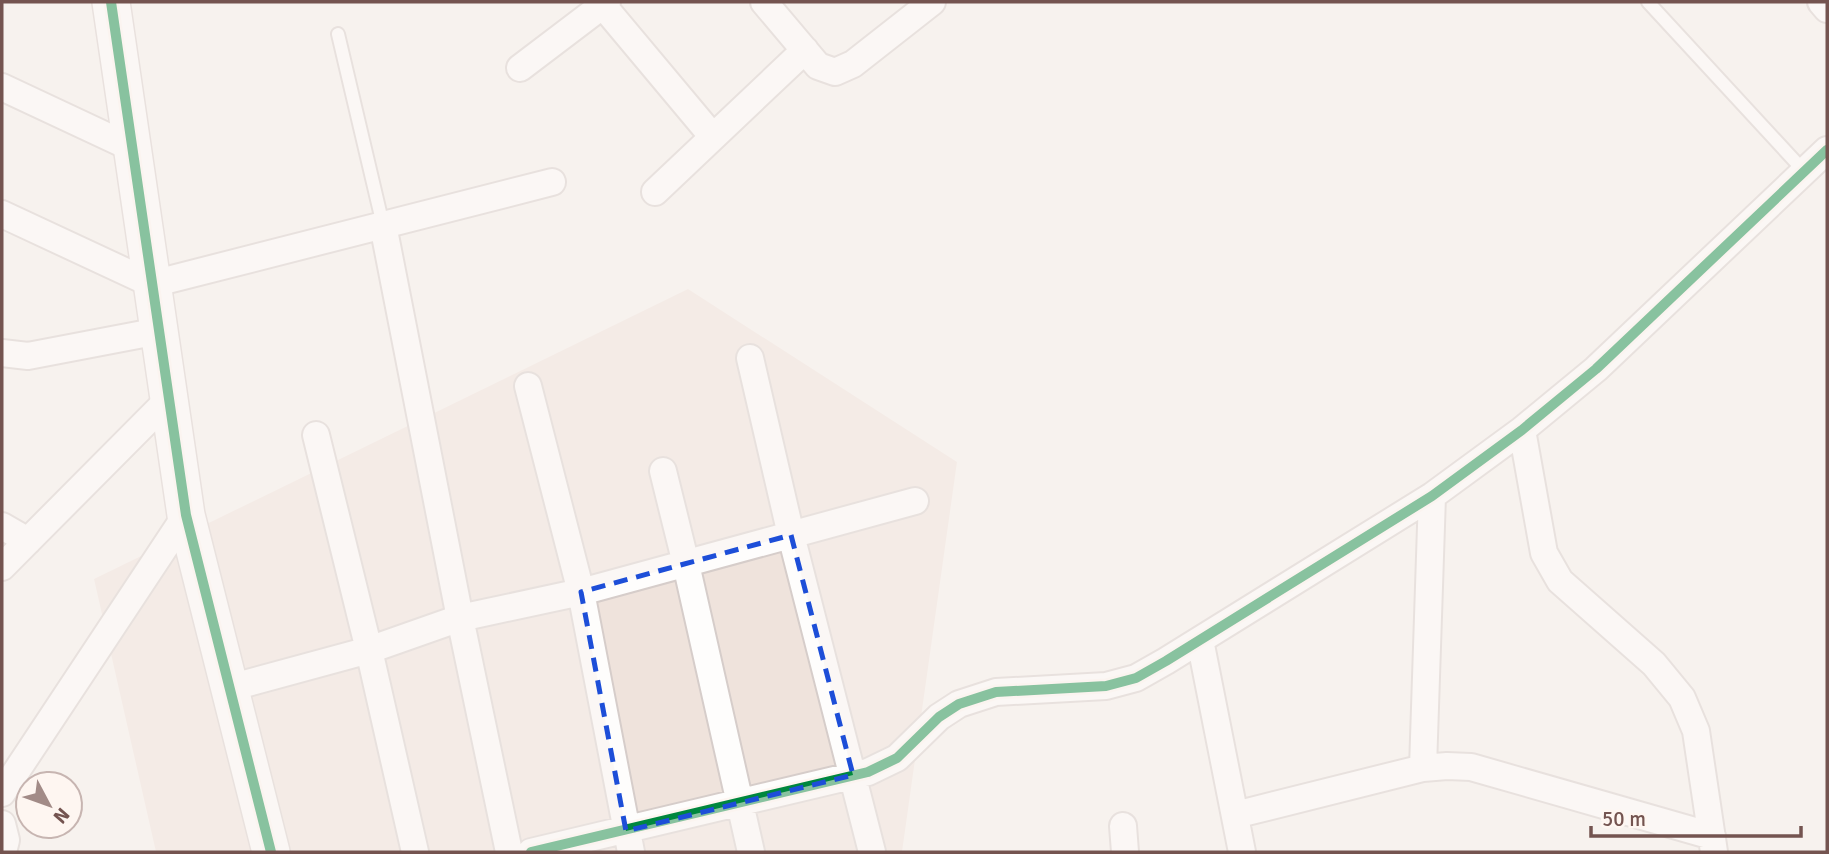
<svg xmlns="http://www.w3.org/2000/svg" width="1829" height="854" font-family="Signika,sans-serif">
<style>
.residential{fill:#efe3dc}
.lines{fill:none;stroke-linecap:round;stroke-linejoin:round}
.lane-casing{stroke:#d6cdca;stroke-width:16}
.street-casing{stroke:#d6cdca;stroke-width:30}
.secondary-casing{stroke:#d7cdca;stroke-width:40}
.lane{stroke:#fefdfc;stroke-width:12}
.street{stroke:#fefdfc;stroke-width:26}
.secondary{stroke:#fefdfc;stroke-width:37}
.cycleway-casing{stroke:#fef6f1;stroke-width:15}
.cycleway{stroke:#00873e;stroke-width:10}
.marked{fill:none;stroke:#1d4ed8;stroke-width:5;stroke-dasharray:14 9;stroke-linejoin:round}
</style>
<rect width="100%" height="100%" fill="#f7f2ee"/>
<path class="residential" d="M688,289L957,462L902,852H156L94,579Z"/>
<g class="lines">
<g class="lane-casing">
<path id="lane" d="M1648,2L1804,171
M338,34L383,225"/>
</g>
<g class="street-casing">
<path id="street" d="M600,2L713,137
M764,2L818,66L835,72L853,64L932,2
M1821,2L1827,9
M520,68L607,2
M2,87L132,148
M655,192L805,50
M2,214L152,284L552,182
M383,225L460,618L509,852
M2,353L28,356L159,331
M750,358L791,535L872,852
M528,386L581,592L631,852
M1522,430L1544,553L1560,581L1654,664L1682,698L1696,731L1714,852
M316,435L369,650L415,852
M663,471L686,564L751,852
M2,526L28,541
M2,567L169,399
M1200,640L1242,852
M229,688L369,650L460,618L581,592L915,501
M1423,768L1432,496
M2,793L186,515
M1235,815L1423,768L1447,766L1471,767L1712,836
M2,824L6,840L3,852
M1123,826L1125,852
M531,852L868,772L897,758L939,717L959,704L996,692L1106,686L1136,678L1166,661L1432,496L1522,430L1596,369L1827,150"/>
</g>
<g class="secondary-casing">
<path id="secondary" d="M111,2L186,515L271,852"/>
</g>
<use href="#lane" class="lane"/>
<use href="#street" class="street"/>
<use href="#secondary" class="secondary"/>
<g class="cycleway-casing">
<path id="cycleway" d="M111,2L186,515L271,852
M531,852L868,772L897,758L939,717L959,704L996,692L1106,686L1136,678L1166,661L1432,496L1522,430L1596,369L1827,150"/>
</g>
<use href="#cycleway" class="cycleway"/>
</g>
<path d="M0 0H1829V854H0ZM791,535L853,775L626,831L581,592Z" fill="#f7f2ee" fill-opacity=".55" fill-rule="evenodd"/>
<path class="marked" d="M791,535L853,775L626,831L581,592Z"/>
<rect width="1829" height="854" fill="none" stroke="#745450" stroke-width="7"/>
<g transform="translate(49 805) rotate(131)"><circle r="33" fill="#fef6f1" stroke="#c7b5b1" stroke-width="2"/>
<path d="M0-5L12 26L0 18L-12 26Z" fill="#a28b87"/>
<text y="-10" font-size="19" font-weight="bold" text-anchor="middle" fill="#745450">N</text>
</g>
<path d="M1591 826v10h210v-10" fill="none" stroke="#745450" stroke-width="3.5"/>
<text x="1602" y="826" font-size="21" fill="#745450" stroke="#fef6f1" stroke-width="5" paint-order="stroke">50 m</text>
</svg>
